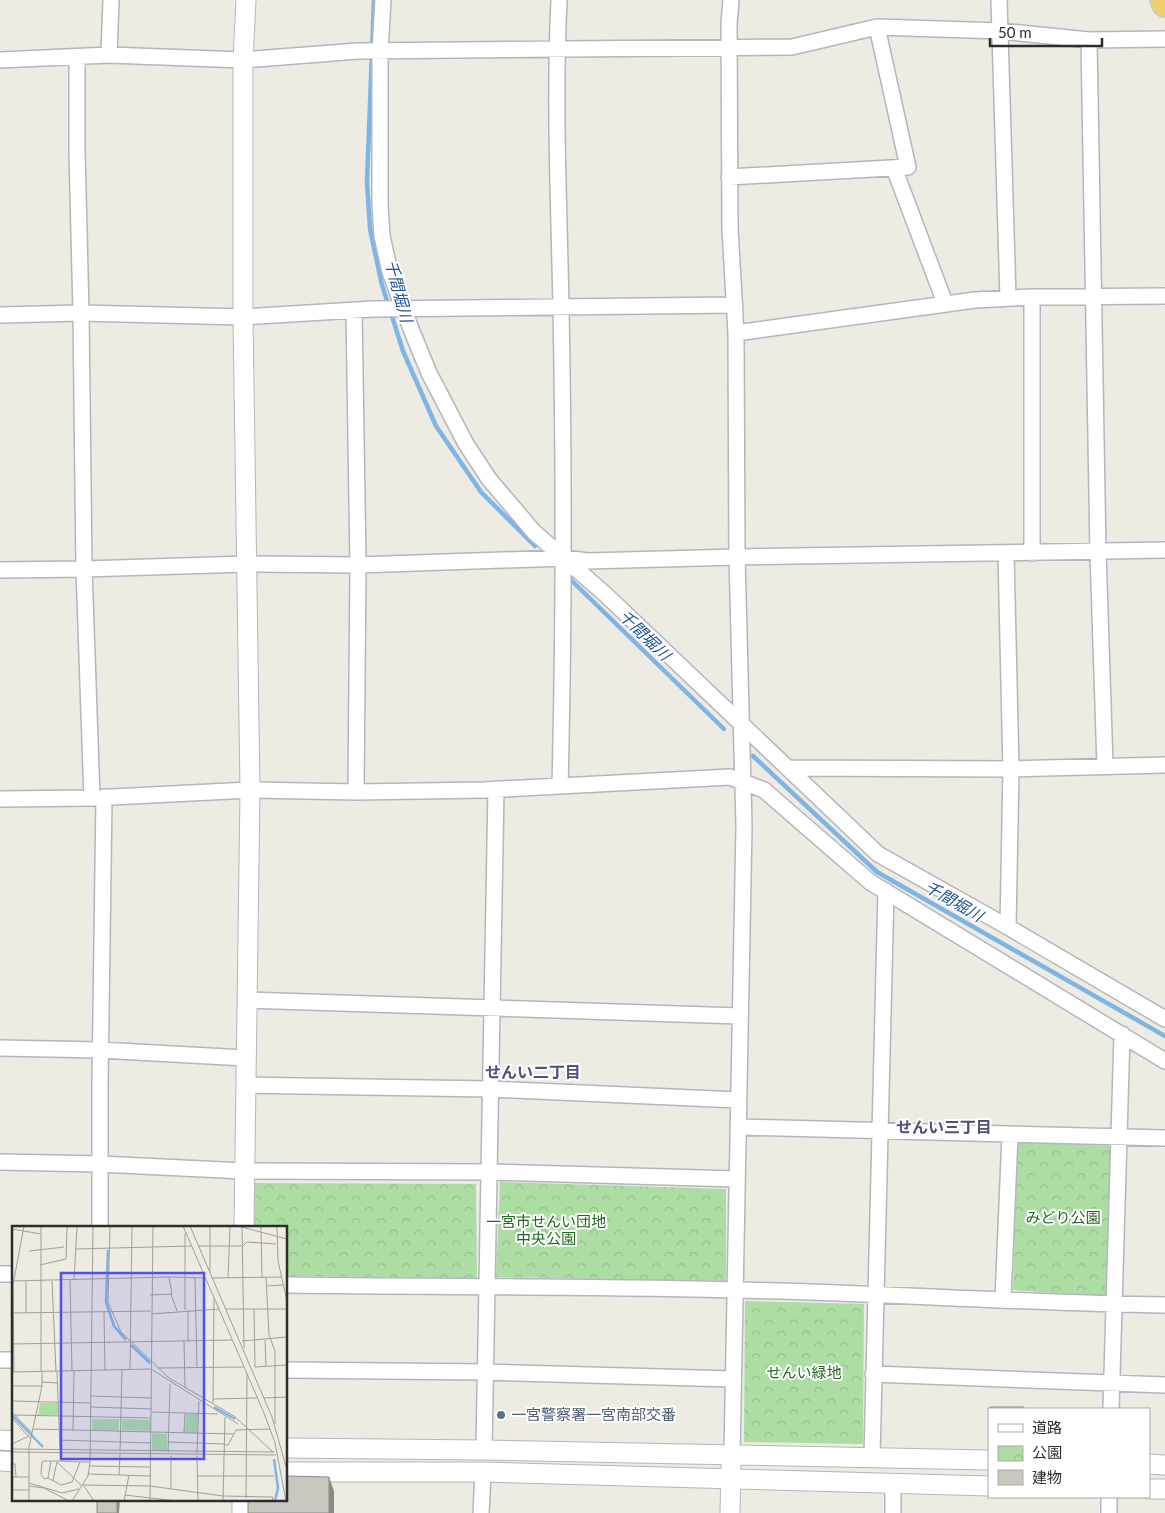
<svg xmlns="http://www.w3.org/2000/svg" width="1165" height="1513" font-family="Lato,'Noto Sans JP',sans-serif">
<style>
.park{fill:url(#park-crowns)}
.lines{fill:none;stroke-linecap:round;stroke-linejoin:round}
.stream{stroke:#7fb5e5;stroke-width:4.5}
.minor-casing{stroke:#b5b5bf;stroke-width:18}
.tertiary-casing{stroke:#b5b5bf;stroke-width:21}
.trunk-casing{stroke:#c8c8c8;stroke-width:28}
.minor{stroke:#fff;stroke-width:15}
.tertiary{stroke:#fff;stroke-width:19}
.trunk{stroke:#ead16c;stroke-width:25}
.shaded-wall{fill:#8d8b86}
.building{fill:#c9c7c0;stroke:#8d8b86}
.service-dot{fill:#5c6f8a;stroke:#fff;stroke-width:2}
.labels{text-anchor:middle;stroke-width:4;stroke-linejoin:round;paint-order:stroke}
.park-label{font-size:15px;fill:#262;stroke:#fff}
.service-label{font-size:15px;fill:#4e5e75;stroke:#fff;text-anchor:start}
.water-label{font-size:16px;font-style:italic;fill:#1a5295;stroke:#fff}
.neighbourhood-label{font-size:16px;font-weight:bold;fill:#52517b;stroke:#fff}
.inset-river{fill:none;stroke:#7fb5e5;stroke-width:2.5}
.inset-road{fill:none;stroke:#a09f9a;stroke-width:1}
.view{fill:#5451ea;fill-opacity:0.15;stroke:#5451ea;stroke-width:2.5}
.inset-edge{fill:none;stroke:#2d2d2d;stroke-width:2.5}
</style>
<defs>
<pattern id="park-crowns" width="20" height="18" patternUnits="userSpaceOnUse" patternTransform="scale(1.25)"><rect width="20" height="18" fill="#acdea4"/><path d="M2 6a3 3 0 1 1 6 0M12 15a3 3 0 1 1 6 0" fill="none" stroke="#94bf8e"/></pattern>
</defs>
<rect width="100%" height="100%" fill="#edebe2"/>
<path class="park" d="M1017,1142L1114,1146L1109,1297L1013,1290Z
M500,1182L726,1189V1281L496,1277Z
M255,1183L476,1184L477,1278L286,1276V1227H254Z
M745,1301L864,1304L863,1444L744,1442Z"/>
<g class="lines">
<path class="stream" d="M374,0L367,182L370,229L382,285L403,351L436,426L481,492L535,546
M571,580L724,729
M753,756L877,872L1165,1036"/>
<g class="minor-casing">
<path id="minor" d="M383,0L380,51V205L382,236L390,272L411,329L429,373L466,444L489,479L534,532L606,595L878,854L1008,927L1165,1019
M559,0C554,103 559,205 561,308C564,467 564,627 560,786
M731,0L729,24L730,229L736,333L737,557L744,826L732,1455
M999,0L1008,298
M1089,40L1098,552L1105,766
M109,55L111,0
M77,57V152L81,313L84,569L92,798
M0,60L109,55L243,60L358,51L792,47L877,27
M894,168L945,303
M729,177L908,167L877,27L1000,31L1089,40L1165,39
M1032,297V553
M354,310L358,565L356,792
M0,315L81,313L243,317L373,309L735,305
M736,333L975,300L1032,297L1165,296
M1006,554L1011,769L1008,927
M0,570L84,569L247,564L358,565L564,558L588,561L737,557L1165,550
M788,768L1011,769L1165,765
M0,799L92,798L250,790L356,792L484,790L730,777L764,790L870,882L1165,1061
M246,1000L740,1016
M0,1048L100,1050L245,1058
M245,1085L490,1089L738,1100
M738,1127L1165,1138
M0,1162L100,1164L244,1171L489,1172L737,1179
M100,1227V1085L104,797
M0,1274H14
M286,1285C436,1287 587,1286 737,1290C880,1293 1022,1303 1165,1305
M1003,1299L1010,1135
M0,1360H14
M286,1370L485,1372L733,1379
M873,1374L1165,1385
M1111,1409L1122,1034
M484,1450L496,789
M872,1457L886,891
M893,1484V1513
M481,1513L483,1472
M1109,1513V1497"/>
</g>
<g class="tertiary-casing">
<path id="tertiary" d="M244,1227L250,790L243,317V60L246,0
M0,1440L14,1441
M286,1448L484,1450L989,1460
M0,1461L14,1462
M1149,1464L1165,1465
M286,1472H483L989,1486
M1149,1489H1165
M242,1513V1499
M730,1513L731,1466"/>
</g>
<g class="trunk-casing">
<path id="trunk" d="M1163,0L1165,4"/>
</g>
<use href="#minor" class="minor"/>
<use href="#tertiary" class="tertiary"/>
<use href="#trunk" class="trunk"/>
</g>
<path class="shaded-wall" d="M329,1477L334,1491V1513H329Z
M117,1499H120L119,1513H117Z"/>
<path class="building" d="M990,1407H1024V1409H990Z
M286,1476L329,1477V1513H248V1499H286Z
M97,1499H117V1513H97Z"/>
<circle class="service-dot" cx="501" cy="1415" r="5"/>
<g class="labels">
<g class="park-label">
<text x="1063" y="1223">みどり公園</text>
<text x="546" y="1227">一宮市せんい団地<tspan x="546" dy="17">中央公園</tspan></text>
<text x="804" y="1378">せんい緑地</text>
</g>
<g class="service-label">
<text x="511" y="1420">一宮警察署一宮南部交番</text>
</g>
<g class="water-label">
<text transform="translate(399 291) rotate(75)" y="6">千間堀川</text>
<text transform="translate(645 635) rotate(44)" y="6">千間堀川</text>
<text transform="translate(954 901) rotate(30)" y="6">千間堀川</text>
</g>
<g class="neighbourhood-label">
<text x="533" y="1078">せんい二丁目</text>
<text x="944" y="1133">せんい三丁目</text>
</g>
</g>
<g transform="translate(12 1226)">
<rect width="275" height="275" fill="#edebe2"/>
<path d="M28,177H47V189H26ZM174,188H186L185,207L173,206ZM80,193H107V205L80,204ZM110,193L138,194V205L110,204ZM140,207L155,208V225H140Z" fill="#acdea4"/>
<path class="inset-river" d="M96,24L94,76L102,100L114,114M119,119L138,137M202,181L223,193M0,189L31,221M262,233L266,262L263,275"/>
<path class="inset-road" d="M56,0H121M98,0L96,76L109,106L157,152L222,190L261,226M171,0L252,187L263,217L274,275M178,0L260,191L275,244M226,0L275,13M230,0L232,122M249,0L250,52M265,0L266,35L275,75M0,3L29,8M187,20H231L235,16L264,18M64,23L179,20M17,25L52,21M28,39L54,33L55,1M198,47V0M254,51L257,109L263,125V198M183,52L185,142M200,52L269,51M216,52L218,0M58,54L60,145M62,54L65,1M0,55L157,51M14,55V87M40,55L44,146M254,60L271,59M159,68L165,85M138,69L160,68L157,51L194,52M213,83H275M242,83L243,141M173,84V7M176,84V115M92,86L93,145M1,87L139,85M139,88L207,83M253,114L254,140M172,115L173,161M230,115L275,111M0,118L220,114M275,120V157M243,141L275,139M146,142L232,141M118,144L120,0M0,146L139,143L226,198M2,146L1,59L12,0M29,146V0M45,146L48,224M30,156L46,157M0,160H30M79,170L140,172M252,172L275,171M201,173L245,172M0,175L79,177M201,177L202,72M79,181L140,183M0,186L20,207M140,186L206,188M3,189L139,192M0,192L18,212M21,203L222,208M61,204L62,145M172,207L173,187M47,214L139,217M156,216L213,218M0,218L17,210M213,219H216L224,204L258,203M0,223L262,226M0,226L264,229M108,226L110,144M156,226L158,158M185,227L187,175M159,230V263M185,230L186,275M39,235L36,252L32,253L29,248L30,236L32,235H45L67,236H78M45,236L70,260M0,238H3L4,251M78,240L138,241M76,248L138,250M107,249L108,228M185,250H262M0,251H17M36,252L49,259L60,256L68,236M41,254L45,236M17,257L50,267L67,263M70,259L138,260L211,270L261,271L260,275M17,260L32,262L57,275M72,260L82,275M0,264H17M113,269L164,275M234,272L235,148M17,275V221L30,160V146M60,275L76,250L78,236L81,0M112,275L117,249M138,275L141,0M211,275L213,191"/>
<path class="view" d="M49,47H192V233H49Z"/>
<rect width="275" height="275" class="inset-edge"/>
</g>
<rect x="988" y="1408" width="162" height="90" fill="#ffffff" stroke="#ababab"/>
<rect x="998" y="1424" width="25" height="8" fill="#ffffff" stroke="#ababab"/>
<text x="1032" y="1433" font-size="15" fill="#2d2d2d">道路</text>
<rect x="998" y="1446" width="25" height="15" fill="url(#park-crowns)" stroke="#ababab"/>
<text x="1032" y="1458" font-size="15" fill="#2d2d2d">公園</text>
<rect x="998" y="1470" width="25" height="15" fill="#c9c7c0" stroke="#ababab"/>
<text x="1032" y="1483" font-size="15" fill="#2d2d2d">建物</text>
<path d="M990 38v8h112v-8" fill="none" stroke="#2d2d2d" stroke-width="2.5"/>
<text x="998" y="38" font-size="15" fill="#2d2d2d" stroke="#ffffff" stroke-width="4" paint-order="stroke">50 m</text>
</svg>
